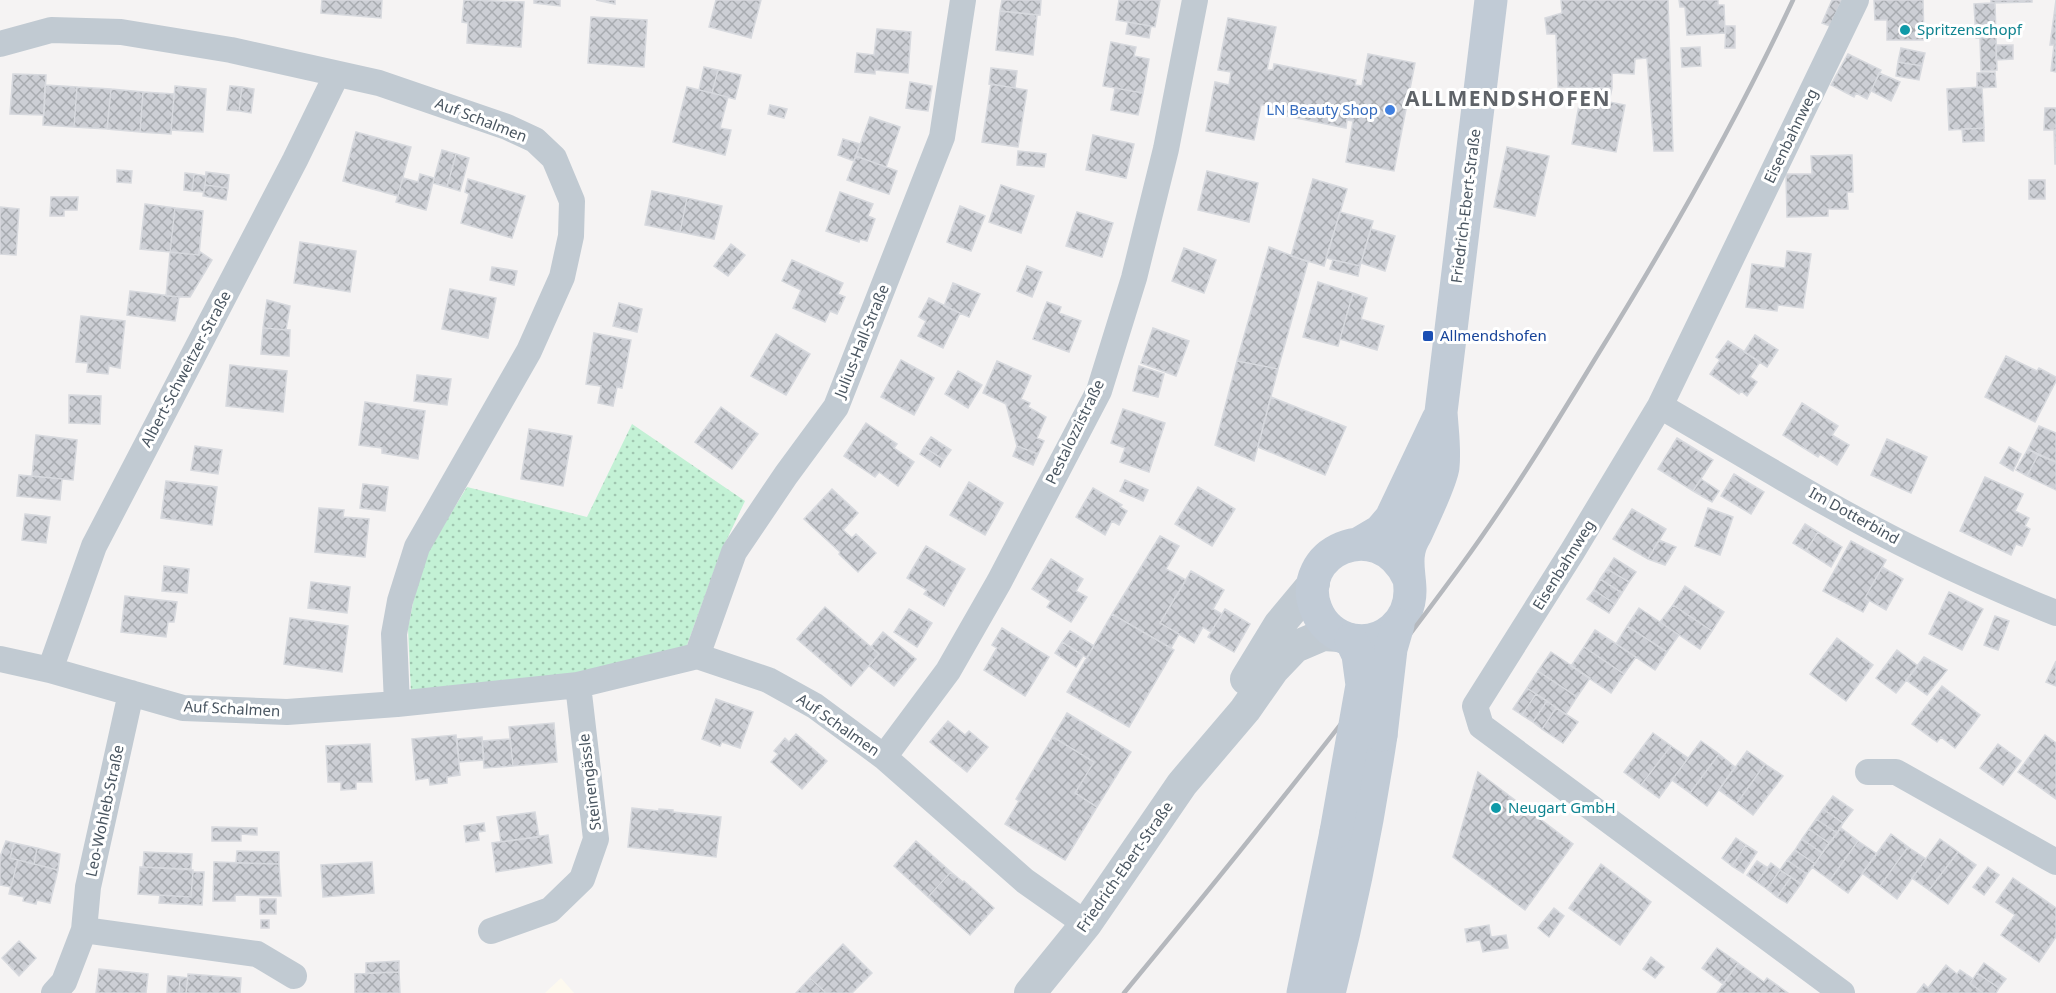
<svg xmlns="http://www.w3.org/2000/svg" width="2056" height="993" font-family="'Noto Sans',sans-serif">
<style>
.commercial{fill:#fdf9ef}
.grass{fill:url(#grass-dots)}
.building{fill:url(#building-cross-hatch);stroke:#d7d9de;stroke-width:1.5}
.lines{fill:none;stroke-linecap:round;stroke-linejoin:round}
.minor{stroke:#c1cad2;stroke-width:26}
.tertiary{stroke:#c1cad2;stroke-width:32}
.secondary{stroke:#c1cbd6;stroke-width:33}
.rail{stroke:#b5b8bd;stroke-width:4.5}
.secondary-bridge{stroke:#c1cbd6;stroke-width:33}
.culture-dot{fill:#0f9aa8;stroke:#fff;stroke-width:2}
.shop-dot{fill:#3f7fe0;stroke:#fff;stroke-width:2}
.transit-dot{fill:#1a4fb4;stroke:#fff;stroke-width:2}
.labels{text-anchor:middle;stroke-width:6;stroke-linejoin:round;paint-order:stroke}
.culture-label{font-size:15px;fill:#0d838f;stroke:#fff;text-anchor:start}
.shop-label{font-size:15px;fill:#366cbe;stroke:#fff;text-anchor:end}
.street-label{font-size:15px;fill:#4a5661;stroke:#fff}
.transit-label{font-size:15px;fill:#164399;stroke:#fff;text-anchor:start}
.district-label{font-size:21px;font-weight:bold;letter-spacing:1.5px;fill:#5f6368;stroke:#fff}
</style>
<defs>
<pattern id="grass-dots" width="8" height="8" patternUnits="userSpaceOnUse" patternTransform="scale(1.5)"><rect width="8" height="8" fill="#c3f1d5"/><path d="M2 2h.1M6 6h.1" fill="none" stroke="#a0c6b0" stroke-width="1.8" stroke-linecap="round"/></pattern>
<pattern id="building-cross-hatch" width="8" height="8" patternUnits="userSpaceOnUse" patternTransform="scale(1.5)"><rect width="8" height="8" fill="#cdcfd5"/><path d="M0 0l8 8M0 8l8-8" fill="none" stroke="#a8abb0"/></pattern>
</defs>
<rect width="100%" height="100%" fill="#f5f3f3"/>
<path class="commercial" d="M561,978L574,993H545Z"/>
<path class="grass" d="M632,424L745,501L720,554L686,648L576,675L411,693L408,628L414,598L429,549L467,487L587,517Z"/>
<path class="building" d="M322,0H382L381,18L321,13Z
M464,0L524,2L521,47L467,43L468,23L462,22Z
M534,0H560V6L534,3Z
M596,0H615V4Z
M716,0H761L751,38L709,27Z
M1002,0H1041L1040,15L1000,11Z
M1119,0H1160L1155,27L1116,20Z
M1561,0H1668L1673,151H1654L1647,58L1635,59L1634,74L1612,73V88L1558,87L1556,34H1547L1545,18L1562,13Z
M1679,0H1718V5H1724L1725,33L1687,35L1685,7H1680Z
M1832,0H1842L1830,26L1822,23Z
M1874,0H1923L1924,40H1887V20H1875Z
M1991,0H2032V2L1991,3Z
M2056,0V72L2051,71L2054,45H2050Z
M1991,3H1995L1996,37L1976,38L1974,4Z
M1000,11L1037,15L1033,55L996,50Z
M591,17L647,20L644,67L588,63Z
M1228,18L1276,27L1267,70H1273L1274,64L1356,80L1355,85L1362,86L1368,54L1415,63L1394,171L1346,162L1353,121L1347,120L1346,128L1266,112L1267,105H1261L1254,140L1206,131L1215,82L1229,85L1231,72L1218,70Z
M1128,22L1151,26L1149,38L1126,34Z
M1726,26H1735V48H1725Z
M877,29L911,32L908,73L875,70V74L855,72L857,53L874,55Z
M1996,37L1997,70L1981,71L1980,38Z
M1111,42L1136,47L1134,56L1149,59L1143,93L1103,86Z
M1996,45H2013V59L1996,60Z
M1700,47L1701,66L1682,67L1681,48Z
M1901,48L1925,53L1922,66L1898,62Z
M1848,54L1881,70L1867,99L1856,93L1854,97L1831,85Z
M1898,62L1922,66L1919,80L1896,76Z
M704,67L718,70L712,93L699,90Z
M991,68L1017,71L1015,88L989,84Z
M718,70L741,75L735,99L712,93Z
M1995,72L1996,87L1977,88V73Z
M1879,73L1900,82L1891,101L1871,91Z
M13,74L46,75L44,115L10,114Z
M910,82L932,86L928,111L906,108Z
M991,84L1027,90L1018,147L982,142Z
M45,85L77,87L74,127L43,125Z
M175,86L206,89L203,132L171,130Z
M230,86L242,87L239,111L227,110Z
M77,87L111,89L107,129L74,127Z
M242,87L254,89L251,113L239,111Z
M687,87L728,97L720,128L731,130L725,155L673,142Z
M1982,87L1984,128L1949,130L1947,89Z
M1115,88L1143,93L1138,115L1111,110Z
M1582,88H1612L1609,102L1625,105L1616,152L1572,144Z
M111,89L143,92L140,132L107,129Z
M143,92L174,94L171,134L140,132Z
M770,105L787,109L784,118L768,114Z
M2045,108H2056V130H2044Z
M870,117L900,127L886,167L856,156Z
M1984,128V141L1963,142L1962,129Z
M2054,130H2056V164H2055Z
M356,132L411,147L398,196L343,181Z
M1093,135L1134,144L1126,178L1086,170Z
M843,139L860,144L854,161L838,155Z
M1507,147L1549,156L1535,216L1494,207Z
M442,150L456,154L447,187L433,183Z
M1018,151L1046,154L1044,167L1017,165Z
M456,154L469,158L460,191L447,187Z
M1852,155L1853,192H1847L1848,209H1828V216L1787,217L1786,174H1812L1811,156Z
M856,156L897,171L889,194L847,180Z
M117,170L132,171L131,183L117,182Z
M1207,171L1258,183L1249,222L1198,210Z
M206,172L229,175L228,188L205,185Z
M185,173L194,174L192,191L184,190Z
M194,174L206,176L204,192L192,191Z
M420,174L434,178L426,210L396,202L403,178L418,182Z
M468,179L525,196L512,238L461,223L469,194L465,192Z
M1313,179L1347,189L1324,266L1291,256Z
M2029,180H2045V199H2029Z
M205,185L228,188L226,200L203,196Z
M1001,185L1034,196L1021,233L989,222Z
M652,191L687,198L680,232L645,225Z
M840,192L873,204L868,216L875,219L867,241L860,239L859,242L826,231Z
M51,197H78L77,210H64V216H50Z
M687,198L722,206L714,239L680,232Z
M145,204L175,208L170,252L140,249Z
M960,206L985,216L971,251L947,242Z
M0,207L19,209L16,255L0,254Z
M175,208L203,211L199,255L170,252Z
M1077,212L1113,223L1102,257L1066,246Z
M1340,212L1373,221L1360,266L1326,258Z
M1371,229L1395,236L1385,271L1361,263Z
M300,242L356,251L350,292L294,283Z
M731,244L745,255L728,276L714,266Z
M1269,247L1308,262L1278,369L1237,361Z
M1184,248L1216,260L1204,293L1172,281Z
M199,251L212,260L190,297L166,296L170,252L199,255Z
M1787,251L1811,254L1803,308L1778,305L1777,311L1746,307L1752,264L1785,268Z
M792,260L843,283L838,294L845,297L837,314L830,311L825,322L793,308L801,290L782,281Z
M1333,260L1360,266L1358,276L1330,269Z
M1027,266L1042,272L1032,297L1017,291Z
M492,267L517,271L514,285L490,280Z
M1318,282L1353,293L1338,346L1303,337Z
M953,283L980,294L969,317L944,306Z
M450,289L496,298L488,338L442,329Z
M130,291L179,297L175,321L127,315Z
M1353,293L1367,298L1361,319L1384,326L1377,350L1340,339Z
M929,298L960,313L943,348L918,336L926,321L919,317Z
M267,300L290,306L286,330L263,328Z
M1047,302L1061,307L1059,313L1081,321L1069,352L1033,339Z
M619,303L642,309L637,332L613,326Z
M81,316L125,321L120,368L109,366L108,374L87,372L88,363L76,362Z
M263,328L290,330L289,356L261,354Z
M1153,328L1189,341L1176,376L1141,363Z
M594,333L631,340L622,388L617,387L613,406L598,403L601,386L586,384Z
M776,334L810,354L786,395L751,376Z
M1755,335L1778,350L1767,367L1744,352Z
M1728,341L1760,362L1750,377L1757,382L1747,396L1741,391L1739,394L1710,374L1720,360L1716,357Z
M2006,356L2037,371L2039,368L2056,377V381L2035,422L1985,397Z
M901,360L934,378L914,415L881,397Z
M997,361L1031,376L1021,399L1030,403L1028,407L1046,417L1037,438L1044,441L1038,454L1017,446L1006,404L983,393Z
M1237,361L1278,369L1254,461L1215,445Z
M230,365L287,371L283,412L226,406Z
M1139,366L1164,374L1158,397L1133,391Z
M958,371L982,385L968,408L945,394Z
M417,375L451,379L447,405L414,401Z
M69,395L101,396L100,424L69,423Z
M1271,397L1346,427L1325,475L1258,447Z
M365,402L425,411L418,459L382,453V448L359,445Z
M1802,403L1838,426L1832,435L1849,445L1837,465L1820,454L1818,457L1783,435Z
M721,407L758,434L732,469L695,442Z
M1123,409L1165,423L1149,472L1120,462L1125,448L1111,443Z
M866,423L897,444L894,448L914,462L898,486L879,472L875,477L844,456Z
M2039,426L2056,433V462L2028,449Z
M529,429L572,436L563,486L521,479Z
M36,435L77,440L73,480L32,476Z
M931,437L951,450L944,460L924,447Z
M1677,438L1713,460L1693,491L1658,469Z
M1887,439L1927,457L1911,493L1871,475Z
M195,446L222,450L218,474L191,470Z
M1017,446L1038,454L1033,465L1013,456Z
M924,447L944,460L940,467L920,454Z
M2009,447L2021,454L2013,471L2000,463Z
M2028,449L2038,455L2027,476L2016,470Z
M2038,455L2056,462V490L2027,476Z
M1734,474L1764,492L1751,514L1721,496Z
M19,475L62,479L60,500L17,496Z
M1985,477L2023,494L2015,511L2029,518L2025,526L2030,529L2022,546L2016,544L2011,555L1960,531Z
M1701,479L1719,491L1712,502L1693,491Z
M1125,480L1148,490L1143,501L1120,491Z
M166,481L217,487L212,525L161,518Z
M969,482L1003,503L985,535L950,515Z
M363,484L388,487L385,511L360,508Z
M1198,487L1235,509L1212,546L1175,524Z
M1093,488L1122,505L1120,507L1127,511L1119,525L1112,521L1105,535L1076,517Z
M832,489L858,513L843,530L852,538L856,534L876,553L858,572L839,554L840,552L804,519Z
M319,508L344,510L343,517L369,519L365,557L315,552Z
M1708,508L1733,517L1720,555L1695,546Z
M1632,509L1666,529L1648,559L1613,539Z
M25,514L50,517L46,543L22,540Z
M1805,524L1818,532L1806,551L1793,543Z
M1818,532L1842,547L1831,567L1806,551Z
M1160,536L1179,546L1166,569L1186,580L1160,623L1179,634L1171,648L1112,614Z
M1659,540L1676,547L1665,565L1648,559Z
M1851,541L1886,560L1865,598L1869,601L1863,612L1823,591Z
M926,546L965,569L944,606L924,594L927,590L907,578Z
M1614,558L1636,572L1629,582L1607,569Z
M1051,559L1083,579L1076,591L1087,597L1071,622L1047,607L1051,601L1032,589Z
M164,566L189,569L187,593L162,591Z
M1882,567L1903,579L1886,610L1865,598Z
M1607,569L1629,582L1622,593L1600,579Z
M1191,571L1224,590L1213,609L1222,614L1211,632L1203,627L1194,643L1160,623Z
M1600,579L1622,593L1615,604L1594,590Z
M311,582L350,587L347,613L308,608Z
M1685,586L1724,612L1712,631L1673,605Z
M1594,590L1615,604L1609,613L1587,599Z
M1949,592L1983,609L1962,650L1929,634Z
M125,596L177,602L174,622H168L166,637L121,632Z
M1673,605L1712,631L1700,649L1660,622Z
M825,607L879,654L851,686L797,639Z
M1639,608L1679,635L1667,652L1627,626Z
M909,609L932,623L917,647L894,632Z
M1225,609L1250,624L1234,652L1208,637Z
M1112,614L1174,650L1129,727L1067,692Z
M1995,616L2009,621L1998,650L1984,645Z
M290,618L348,626L342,672L284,664Z
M1627,626L1667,652L1655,670L1616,644Z
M1002,628L1049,657L1025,696L984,670L997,648L992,645Z
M1595,630L1636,657L1624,674L1584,647Z
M1070,631L1094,646L1087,658L1062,642Z
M883,632L916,659L894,686L869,666L879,654L871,647Z
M1837,638L1873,665L1846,701L1810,674Z
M1062,642L1083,656L1076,667L1055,653Z
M1584,647L1624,674L1611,693L1571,666Z
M1897,650L1918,666L1896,693L1876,678Z
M1551,652L1590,678L1577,697L1538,671Z
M1924,657L1947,670L1927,695L1906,680Z
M2056,661V686L2046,682Z
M1538,671L1577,697L1566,714L1527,688Z
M1942,686L1980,715L1955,748L1941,737L1937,742L1912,724Z
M1527,688L1536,694L1522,715L1513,709Z
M1536,694L1547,701L1533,722L1522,715Z
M716,699L753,712L740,748L722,742L720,746L702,739Z
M1547,701L1556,708L1542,729L1533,722Z
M1556,708L1578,722L1563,743L1542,729Z
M1067,713L1131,752L1097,807L1075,793L1094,762L1053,737Z
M948,721L965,735L969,731L988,747L967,772L930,742Z
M554,723L557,762L513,766L509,727Z
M1653,733L1671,746L1641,785L1624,772Z
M796,734L827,761L802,789L771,762L778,754L774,751L785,738L789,742Z
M456,735L460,775L447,777V783L430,785L429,778L416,780L412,739Z
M2045,735L2056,743V799L2018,772Z
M482,737L484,760L459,762L457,739Z
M1053,737L1094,762L1075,793L1097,807L1065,860L1005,824L1019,801L1016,799Z
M510,739L513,766L484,768L482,741Z
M1701,741L1719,754L1690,793L1672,780Z
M370,744L372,782H356V789L341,790V782H328L326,746Z
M1998,744L2021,761L2003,785L1980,768Z
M1671,746L1688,758L1659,798L1641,785Z
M1747,751L1765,764L1737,803L1719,790Z
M1719,754L1735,767L1707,806L1690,793Z
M1765,764L1783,776L1753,815L1737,803Z
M1478,772L1573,844L1525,910L1453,857Z
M1833,796L1853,810L1843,823L1823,809Z
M632,808L659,811V809L673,810V812L721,817L716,857L628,847Z
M1823,809L1843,823L1837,833L1816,819Z
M535,812L539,837L501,842L497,817Z
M1816,819L1837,833L1829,843L1809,829Z
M484,823L485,831L478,832L479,840L466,842L464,826Z
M212,827L257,828V835L241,834V841H212Z
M1841,828L1858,841L1830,880L1812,867Z
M1809,829L1829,843L1822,853L1802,839Z
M1891,834L1908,847L1880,886L1862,873Z
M548,835L552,863L496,872L492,843Z
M1736,838L1746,845L1732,866L1722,858Z
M1802,839L1822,853L1815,864L1795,850Z
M1940,839L1958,852L1929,890L1912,878Z
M6,841L14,843L10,858L18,860L11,887L0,885V857Z
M916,841L951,872L928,897L894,866Z
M1858,841L1877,854L1848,893L1830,880Z
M14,843L37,848L34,864L10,858Z
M1746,845L1757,852L1743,873L1732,866Z
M1908,847L1926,859L1897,899L1880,886Z
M37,848L60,854L58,870L34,864Z
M1795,850L1815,864L1807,874L1787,860Z
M237,851L279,852V864L236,863Z
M144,852L192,854L191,869L143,867Z
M1958,852L1976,865L1948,904L1929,890Z
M18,860L58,870L50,903L37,900L36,904L23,901L24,897L9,894Z
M1787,860L1807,874L1801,884L1780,870Z
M1757,861L1768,868L1757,882L1747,875Z
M214,862L279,864L281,896L235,895V901H213Z
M372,862L374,893L323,897L321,865Z
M1771,863L1780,870L1767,889L1757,882Z
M1601,864L1651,902L1620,945L1569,908Z
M140,867L193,870L191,897L138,894Z
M1988,867L1999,875L1984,895L1973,887Z
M1780,870L1791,877L1777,897L1767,889Z
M193,872H204L202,905L159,903L160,895L191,897Z
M951,872L963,882L964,881L994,908L970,935L928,897Z
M1791,877L1801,884L1787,903L1777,897Z
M2013,878L2056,908V937L2039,962L2001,935L2015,915L1996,902Z
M260,899H276V914H260Z
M1554,908L1564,916L1549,937L1538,928Z
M261,920H269V928H261Z
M1489,925L1491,937L1506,935L1508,948L1483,952L1480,940L1467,942L1465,929Z
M19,941L36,958L19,976L2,958Z
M843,944L872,973L852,993H826L810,978Z
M1717,948L1738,963L1723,984L1702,968Z
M1651,957L1664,967L1655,978L1643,969Z
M399,961V972L366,973V963Z
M1738,963L1764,982L1767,978L1788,993H1717Z
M1984,963L2006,979L1999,988L1977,973Z
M1946,965L1957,974L1960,970L1973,979L1970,983L1983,993H1917L1924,984L1928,988Z
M99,969L148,974L146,993H96Z
M399,972L400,993H355V974Z
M1977,973L1999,988L1996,993H1983L1970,983Z
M188,974L241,978L240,993H186Z
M168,976L180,977L179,993H167Z
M180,977L188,978L186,993H179Z
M810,978L826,993H796Z"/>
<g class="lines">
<path class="minor" d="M0,44L51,30L121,32L231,50L379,83L507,127L535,140L554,158L572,201L571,236L562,277L529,351L417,547L400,601L394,634L397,704
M1660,406C1747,456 1832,510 1923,554C1966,575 2011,595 2056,613
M697,656L734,552L786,475L836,407L942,137L963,0
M0,659L50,670L183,708L287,712L397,704L578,685L697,656L768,680L815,706L884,757L1025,881L1086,924
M50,670L94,546L295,160L337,74
M884,757L948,671L999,582L1099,391L1134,278L1166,149L1195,0
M1868,772H1896L2056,862
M84,930L257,954L294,976
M491,931L550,910L582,879L596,839L578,685
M54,993L64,982L84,930L88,887L131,693
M1842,993L1481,726L1475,706L1572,552L1660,406L1856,0"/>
<path class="tertiary" d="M1246,679L1279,625L1314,583
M1030,993L1086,924L1182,784L1245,710L1273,670L1295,647L1323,635L1340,636"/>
<path class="secondary" d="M1358,544L1380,531L1391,518L1438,419
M1408,577C1377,513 1294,553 1316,609C1322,625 1336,637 1353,640C1383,645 1410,622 1410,591C1410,578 1406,564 1409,551C1410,545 1413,539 1416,534C1423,518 1441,482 1443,467C1445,449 1442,430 1441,412L1491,0
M1303,993L1336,832
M1329,993C1351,908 1368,822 1381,735"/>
<path class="rail" d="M1124,993C1239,854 1353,713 1460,567C1509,500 1552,430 1595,359C1667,243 1735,124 1793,0"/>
<path class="secondary-bridge" d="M1381,735L1391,649L1398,625
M1336,832L1362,685L1358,655L1351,640"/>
</g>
<g class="culture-dot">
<circle cx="1905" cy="30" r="6"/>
<circle cx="1496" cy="808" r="6"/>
</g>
<circle class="shop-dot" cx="1390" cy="110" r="6"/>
<rect class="transit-dot" x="1422" y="330" width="12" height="12" rx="3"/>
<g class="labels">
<g class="culture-label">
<text x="1917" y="35">Spritzenschopf</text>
<text x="1508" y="813">Neugart GmbH</text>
</g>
<g class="shop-label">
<text x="1378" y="115">LN Beauty Shop</text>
</g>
<g class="street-label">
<text transform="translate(481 120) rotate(21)" y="5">Auf Schalmen</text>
<text transform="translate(1791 136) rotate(-64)" y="5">Eisenbahnweg</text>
<text transform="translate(1466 206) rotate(-83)" y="5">Friedrich-Ebert-Straße</text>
<text transform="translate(862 341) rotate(-68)" y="5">Julius-Hall-Straße</text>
<text transform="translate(186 369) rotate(-62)" y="5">Albert-Schweitzer-Straße</text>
<text transform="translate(1075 432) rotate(-64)" y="5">Pestalozzistraße</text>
<text transform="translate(1854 516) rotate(29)" y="5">Im Dotterbind</text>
<text transform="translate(1564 565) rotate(-58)" y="5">Eisenbahnweg</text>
<text transform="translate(232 709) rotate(3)" y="5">Auf Schalmen</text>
<text transform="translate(838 725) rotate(35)" y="5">Auf Schalmen</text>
<text transform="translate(590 782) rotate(-97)" y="5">Steinengässle</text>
<text transform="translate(105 811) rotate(-78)" y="5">Leo-Wohleb-Straße</text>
<text transform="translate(1125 867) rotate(-55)" y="5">Friedrich-Ebert-Straße</text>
</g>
<g class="transit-label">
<text x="1440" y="341">Allmendshofen</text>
</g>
<g class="district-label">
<text x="1508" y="106">ALLMENDSHOFEN</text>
</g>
</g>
</svg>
